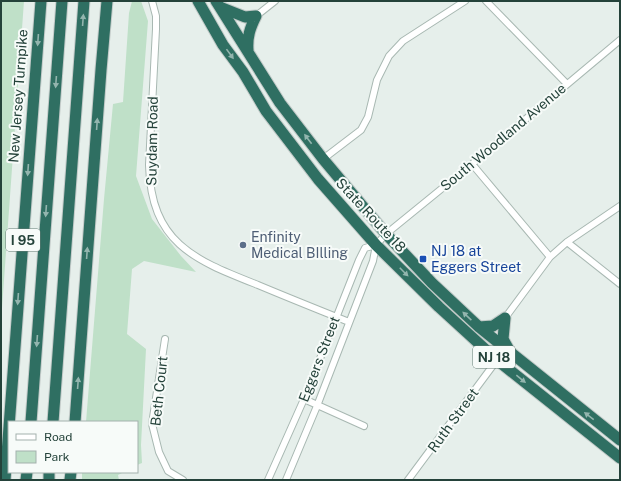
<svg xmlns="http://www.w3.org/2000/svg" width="621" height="481" font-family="'Public Sans',sans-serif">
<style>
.green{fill:#bfe0c8}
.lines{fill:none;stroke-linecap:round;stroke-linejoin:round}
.street-casing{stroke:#a8b8b2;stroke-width:8}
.highway-casing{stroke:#c2cac8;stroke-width:13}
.street{stroke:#fff;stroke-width:6}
.highway{stroke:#2f6f62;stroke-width:11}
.oneway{fill:#93b5ae}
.service-dot{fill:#5c6f8a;stroke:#f7fbf9;stroke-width:1.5}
.transit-dot{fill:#1a4fb4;stroke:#f7fbf9;stroke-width:1.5}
.labels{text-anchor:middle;stroke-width:4;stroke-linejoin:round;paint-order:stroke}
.shield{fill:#f7fbf9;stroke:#637a73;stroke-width:1}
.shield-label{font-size:13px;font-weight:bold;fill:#24423a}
.street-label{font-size:14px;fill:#24423a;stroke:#f7fbf9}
.service-label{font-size:14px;fill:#4e5e75;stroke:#f7fbf9;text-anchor:start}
.transit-label{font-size:14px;fill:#164399;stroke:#f7fbf9;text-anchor:start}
</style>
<rect width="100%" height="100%" fill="#e6efeb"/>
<path class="green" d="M1,1H24L1,322Z
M132,1H141L148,21L136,176L152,219L181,256L196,272L144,261L132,269L127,334L146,349L141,445L142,463L137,465V422H86L104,199L113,104L123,102L129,13Z
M82,472H124L118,475L119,480H82Z"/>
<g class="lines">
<g class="street-casing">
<path id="street" d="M152,1L156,16V29L149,165C151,244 195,260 258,285C289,298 319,310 349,322
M486,1L567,84
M256,16L275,1
M323,159L361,130L368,117L377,80L389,56L403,41L465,1
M472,164L550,257
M567,242L620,284
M505,318L550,257L567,242L620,206
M165,339L152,424L159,452L168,471L183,480
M304,399L364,426
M268,480L304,399L359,260L365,248L376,245
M286,480L317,406L373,261L376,245L386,234L472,164L620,40
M408,480L497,360"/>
</g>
<g class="highway-casing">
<path id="highway" d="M198,1L223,45L243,72L266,111L318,179L376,245L439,307L497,360L620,458
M216,1L280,103L323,159L386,234L432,283L479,327L620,440
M220,7L245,17L256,16
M248,50C247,37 250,28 256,16
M505,318L503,339L509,350
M479,327L493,326L505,318
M31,422L62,1
M53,422L84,1
M75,422L101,70L107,1
M5,480L41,1
M26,480L27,472
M49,480V472
M70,480L71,472"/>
</g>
<use href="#street" class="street"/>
<use href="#highway" class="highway"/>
</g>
<defs><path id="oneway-solid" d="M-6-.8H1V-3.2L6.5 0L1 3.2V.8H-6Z"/></defs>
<g class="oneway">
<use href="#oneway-solid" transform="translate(83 20) rotate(-86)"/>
<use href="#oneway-solid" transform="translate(38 40) rotate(94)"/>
<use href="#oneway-solid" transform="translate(230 54) rotate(54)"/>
<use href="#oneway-solid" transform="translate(56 82) rotate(94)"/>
<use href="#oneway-solid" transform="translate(97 124) rotate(-86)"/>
<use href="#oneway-solid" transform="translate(308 139) rotate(-127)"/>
<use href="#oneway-solid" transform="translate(28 170) rotate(94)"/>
<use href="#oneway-solid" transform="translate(46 211) rotate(94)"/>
<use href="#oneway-solid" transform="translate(87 253) rotate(-86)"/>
<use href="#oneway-solid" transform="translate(404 272) rotate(45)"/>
<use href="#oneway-solid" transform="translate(18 299) rotate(94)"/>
<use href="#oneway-solid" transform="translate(467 316) rotate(-137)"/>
<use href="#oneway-solid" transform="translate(37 341) rotate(94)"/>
<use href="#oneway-solid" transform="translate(521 379) rotate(39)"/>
<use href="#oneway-solid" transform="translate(78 383) rotate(-86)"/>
<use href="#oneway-solid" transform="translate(589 416) rotate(-142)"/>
</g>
<circle class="service-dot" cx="243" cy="245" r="4"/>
<rect class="transit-dot" x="419" y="255" width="8" height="8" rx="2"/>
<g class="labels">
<g class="shield">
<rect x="6" y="229" width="34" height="22" rx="3"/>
<rect x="473" y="346" width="42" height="22" rx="3"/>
</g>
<g class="shield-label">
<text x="23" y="245">I 95</text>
<text x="494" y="362">NJ 18</text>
</g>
<g class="street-label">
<text transform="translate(18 96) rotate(-86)" y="5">New Jersey Turnpike</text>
<text transform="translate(503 137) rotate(-40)" y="5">South Woodland Avenue</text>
<text transform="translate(152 141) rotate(-89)" y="5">Suydam Road</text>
<text transform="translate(371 215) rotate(47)" y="5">State Route 18</text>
<text transform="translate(319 359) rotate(-69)" y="5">Eggers Street</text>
<text transform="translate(159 391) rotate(-84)" y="5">Beth Court</text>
<text transform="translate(453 420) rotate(-54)" y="5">Ruth Street</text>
</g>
<g class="service-label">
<text x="251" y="242">Enfinity<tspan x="251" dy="16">Medical BIlling</tspan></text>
</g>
<g class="transit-label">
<text x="431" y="256">NJ 18 at<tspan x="431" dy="16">Eggers Street</tspan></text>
</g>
</g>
<rect width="621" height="481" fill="none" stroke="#24423a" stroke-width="4"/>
<rect x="8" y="421" width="130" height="52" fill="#f7fbf9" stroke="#a3b1ad"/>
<rect x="16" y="434" width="20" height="6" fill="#ffffff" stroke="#a3b1ad"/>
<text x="44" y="441" font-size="12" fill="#24423a">Road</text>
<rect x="16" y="451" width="20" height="12" fill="#bfe0c8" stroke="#a3b1ad"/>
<text x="44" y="461" font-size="12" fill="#24423a">Park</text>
</svg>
